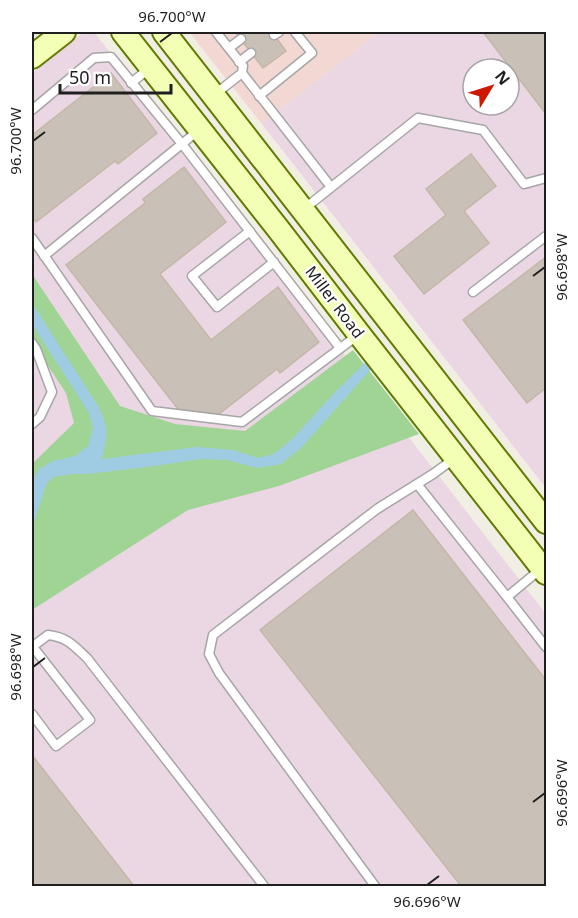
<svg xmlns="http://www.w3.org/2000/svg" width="578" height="918" font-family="'Noto Sans',sans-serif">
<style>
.commercial{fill:#f3d7d2}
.industrial{fill:#ebd6e4;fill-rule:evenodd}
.forest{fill:#a0d495}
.water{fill:#a0cce3}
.building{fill:#c9c1b7;stroke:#c4b7a5;stroke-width:1.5}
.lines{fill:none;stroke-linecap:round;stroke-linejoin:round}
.service-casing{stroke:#a6a6a6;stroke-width:11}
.secondary-casing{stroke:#607c00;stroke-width:26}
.service{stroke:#fff;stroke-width:8}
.secondary{stroke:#f2ffb4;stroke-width:22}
.ticks{fill:none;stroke:#1f1f1f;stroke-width:2}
.labels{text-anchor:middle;stroke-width:4.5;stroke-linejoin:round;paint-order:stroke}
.street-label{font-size:16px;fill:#1f1f1f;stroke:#fff}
.neatline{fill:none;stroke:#1f1f1f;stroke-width:2}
.ticks-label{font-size:15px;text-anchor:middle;fill:#1f1f1f}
</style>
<rect width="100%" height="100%" fill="#f1eee4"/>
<path class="commercial" d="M189,32H379L262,124Z"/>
<path class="industrial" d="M84,32H94L546,614V886H32V73Z
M379,32H546V488L262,124ZM473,69H509V105H473Z"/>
<path class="forest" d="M32,274L120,406L175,424L245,431L353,350L419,434L279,486L188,510L32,610V464L74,423L66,393L32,342Z"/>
<path class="water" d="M32,303L98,406C110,430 107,434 102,459L197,447L233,450L258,458L274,454L293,438L338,389L368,360L373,367L301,448L281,464L257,468L227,460L201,459L147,467L87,474H71L54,477L47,483L34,522L32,526V482L39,469L53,461L75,456L88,446L93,428L89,413L32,324Z"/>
<path class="building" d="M235,32H272L286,51L263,68Z
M483,32H546V114Z
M111,73L157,133L118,164L115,161L36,222L32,217V135Z
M471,154L496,186L464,211L489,243L424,294L394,256L446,215L426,189Z
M184,167L226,222L160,274L211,340L278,287L319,342L280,373L277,369L219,414L178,409L66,265L145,203L143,199Z
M546,257V388L527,403L463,320Z
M413,510L546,680V886H461L260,630Z
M32,755L134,886H32Z"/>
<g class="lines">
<g class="service-casing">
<path id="service" d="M216,32L243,66L242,73
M274,35L279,32
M229,48L241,39
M239,62L251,53
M131,83L150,68
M214,95L242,73L331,187
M259,96L312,53L295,32
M32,110L94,58L111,57L182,144L340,348
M304,209L418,118L483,130L524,184L546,178
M250,231L192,276L217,307L274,262
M32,238L152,411L242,422L358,335
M44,256L199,130
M473,292L546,236
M32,343L36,349L52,392L40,417L32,424
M417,484L507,597
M542,568L507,597L546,647
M32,647L48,635C67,637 74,646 87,658L264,886
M32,714L56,746L90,720L33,647
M375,886L219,673L209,654L213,635L377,509L433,474L455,458"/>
</g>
<g class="secondary-casing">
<path id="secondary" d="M123,32L279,230L359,334L546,573
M164,32L546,522
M32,57L64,32"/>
</g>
<use href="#service" class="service"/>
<use href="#secondary" class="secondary"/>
</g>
<path class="ticks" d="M160,42L172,33M33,141L45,132M533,276L545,267M33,667L45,658M533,802L545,793M427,885L439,876"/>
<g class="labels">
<g class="street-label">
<text transform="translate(335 302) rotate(53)" y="6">Miller Road</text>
</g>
</g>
<rect width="578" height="918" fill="none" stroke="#ffffff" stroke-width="66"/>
<g transform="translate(491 87) rotate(52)"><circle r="28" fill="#ffffff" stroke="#a5a5a5" stroke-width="1.5"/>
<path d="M0-4.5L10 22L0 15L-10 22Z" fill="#ce1900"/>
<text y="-9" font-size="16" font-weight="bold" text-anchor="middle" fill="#1f1f1f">N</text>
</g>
<path d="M60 84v9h111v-9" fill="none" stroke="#1f1f1f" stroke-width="3"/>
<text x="69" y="84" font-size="18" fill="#1f1f1f" stroke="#ffffff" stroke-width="4.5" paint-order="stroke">50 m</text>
<rect x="33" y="33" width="512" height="852" class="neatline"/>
<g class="ticks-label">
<text x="172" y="22">96.700°W</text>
<text transform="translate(16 141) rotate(-90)" y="5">96.700°W</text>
<text transform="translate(562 267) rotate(-90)" y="5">96.698°W</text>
<text transform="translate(16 667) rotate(-90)" y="5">96.698°W</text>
<text transform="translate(562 793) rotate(-90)" y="5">96.696°W</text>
<text x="427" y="907">96.696°W</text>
</g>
</svg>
